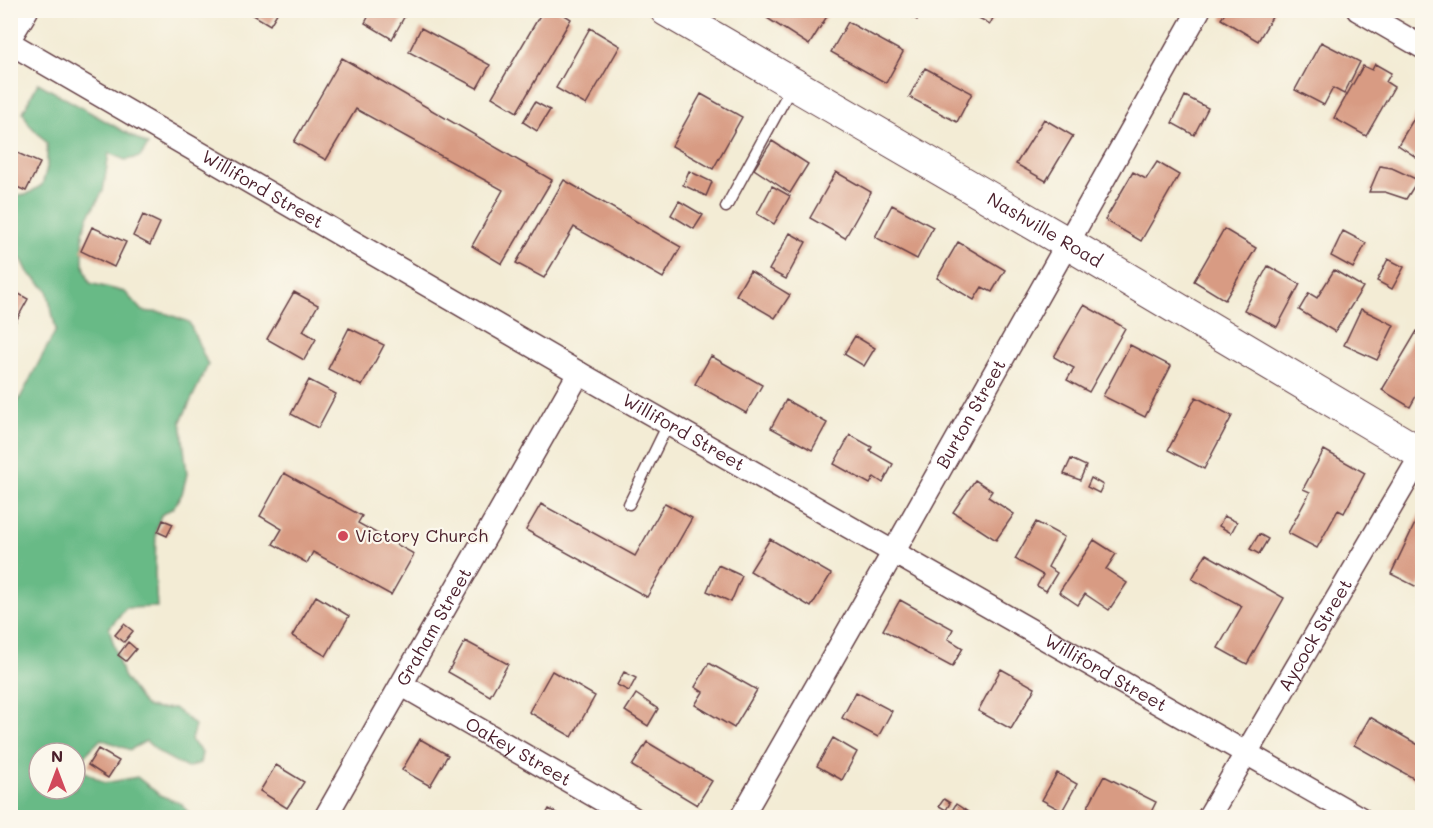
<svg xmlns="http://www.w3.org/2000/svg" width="1433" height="828" font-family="Mali,sans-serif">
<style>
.forest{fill:#68ba86;stroke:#596c58;stroke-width:1.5;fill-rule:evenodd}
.building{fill:#d89b83}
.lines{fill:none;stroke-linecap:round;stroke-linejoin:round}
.service-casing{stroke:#633e44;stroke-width:13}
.minor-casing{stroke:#633e44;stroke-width:25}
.secondary-casing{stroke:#633e44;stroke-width:34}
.service{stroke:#fff;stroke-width:10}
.minor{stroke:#fff;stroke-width:22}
.secondary{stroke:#fff;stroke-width:32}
.poi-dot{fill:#d1495b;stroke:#fbf7ec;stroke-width:2}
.labels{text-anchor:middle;stroke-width:4.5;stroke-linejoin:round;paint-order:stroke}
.street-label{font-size:18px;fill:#4a1f2b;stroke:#fbf7ec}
.poi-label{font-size:18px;fill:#4a1f2b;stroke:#fbf7ec;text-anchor:start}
</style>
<rect width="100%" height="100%" fill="#fbf7ec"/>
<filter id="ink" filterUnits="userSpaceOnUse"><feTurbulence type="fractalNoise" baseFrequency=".0167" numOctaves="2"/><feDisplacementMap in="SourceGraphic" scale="12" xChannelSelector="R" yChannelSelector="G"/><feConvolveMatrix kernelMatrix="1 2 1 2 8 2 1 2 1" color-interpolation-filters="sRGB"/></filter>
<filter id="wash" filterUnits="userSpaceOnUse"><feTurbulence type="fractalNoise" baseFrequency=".008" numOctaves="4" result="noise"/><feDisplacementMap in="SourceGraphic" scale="24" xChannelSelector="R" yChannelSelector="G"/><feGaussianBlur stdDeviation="1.35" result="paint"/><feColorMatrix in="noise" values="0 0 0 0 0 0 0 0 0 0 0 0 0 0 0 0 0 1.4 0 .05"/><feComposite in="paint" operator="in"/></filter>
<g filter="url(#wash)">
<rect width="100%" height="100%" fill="#f3ecd5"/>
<path class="forest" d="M38,83L148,145L140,157L125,160L109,153L103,191L88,217L83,232V263L90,283L125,292L142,311L165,313L189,322L208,365L181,421L187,474L182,494L173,508L161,515L156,530L155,574L157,607L126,608L109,628L123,676L145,706L158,709L174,708L195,725L191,740L202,753L200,763L187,768L161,754L146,741L130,750L101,739L86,754L82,770L105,783L137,777L160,795L182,804L191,817H11L10,417L56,330L47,290L28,272L22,260L11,254V195H26L42,185L47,168V143L29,124L23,112ZM39,753H75V789H39Z"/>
<g id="blocks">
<path class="building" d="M252,10H279L270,25L250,13Z
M372,10H408L392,39L365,23Z
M543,10H557L571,19L517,112L492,97Z
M772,10H831L809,45L767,18Z
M900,10H922L917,20Z
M964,10H997L990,24Z
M1227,10H1273L1275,12L1258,41L1221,19Z
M848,22L903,52L886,83L831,52Z
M421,28L490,65L477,88L409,52Z
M590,28L620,46L586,105L556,88Z
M1321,42L1360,62L1344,94L1333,88L1324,105L1295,90Z
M342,58L552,180L502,264L472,246L503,190L356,109L326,160L294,142Z
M1375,64L1391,73L1386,82L1394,87L1366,136L1334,118L1363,66L1372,70Z
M925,68L972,93L957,122L909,97Z
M701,94L742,117L713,169L672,146Z
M1185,96L1208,108L1194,135L1172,123Z
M535,102L550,110L537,131L523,122Z
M1422,105V161L1398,145Z
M1044,119L1073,136L1046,181L1016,164Z
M772,141L808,164L790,193L754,169Z
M13,151L40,163L26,191L10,184V157Z
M1157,162L1179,175L1141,241L1105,220L1133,172L1146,179Z
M1380,166L1392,168L1418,180L1406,199L1385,192H1369Z
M689,171L712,182L706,196L683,185Z
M836,172L871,192L845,238L810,218Z
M564,180L681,247L663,278L574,227L544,278L516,263Z
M772,186L790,196L774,224L757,214Z
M679,201L703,215L694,229L671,215Z
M892,205L933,227L917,259L875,237Z
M143,215L160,223L150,245L133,236Z
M92,227L126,242L114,267L81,251Z
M1224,229L1256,248L1225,300L1194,281Z
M1343,231L1366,243L1353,268L1331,256Z
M790,233L806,242L786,279L769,270Z
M958,242L1005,270L992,292L982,287L974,300L937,278Z
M1388,259L1404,267L1392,289L1377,281Z
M1268,266L1300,284L1277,327L1244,310Z
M1334,270L1363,287L1335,332L1299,310L1309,293L1317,298Z
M750,271L790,295L775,318L736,295Z
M10,289L28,299L12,328L10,327Z
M294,292L318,305L303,331L316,339L304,360L267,339Z
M1084,305L1125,328L1089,392L1067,380L1074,368L1054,357Z
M1361,309L1394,325L1377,360L1344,345Z
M349,328L384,345L362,386L328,369Z
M1417,331L1422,334V385L1410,407L1382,390Z
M855,336L875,348L864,366L844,354Z
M1130,345L1171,366L1145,417L1103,396Z
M711,356L762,385L746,413L695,384Z
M309,380L336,394L318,428L291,414Z
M1196,397L1232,416L1204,469L1168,450Z
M786,400L827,423L812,450L771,428Z
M850,435L872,447L870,451L893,464L883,483L874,477L870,484L834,464Z
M1324,450L1365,473L1344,513L1338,510L1317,548L1288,533L1310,492L1303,489Z
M1071,459L1086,466L1080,480L1064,474Z
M284,473L362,516L358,523L414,554L391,595L313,552L307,563L273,544L282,529L260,516Z
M1091,478L1103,485L1099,493L1087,487Z
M975,480L992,491L988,497L1014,514L996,540L953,512Z
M665,503L692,518L647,597L526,530L541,504L635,556Z
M1420,513L1422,514V581L1419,588L1391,574Z
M1224,516L1237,522L1231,533L1219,526Z
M163,520L173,524L167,536L158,532Z
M1036,522L1064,537L1048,567L1057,573L1046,591L1037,586L1043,575L1015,559Z
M1259,534L1268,539L1259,554L1250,549Z
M770,539L831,574L811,607L750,571Z
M1094,540L1116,554L1106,569L1127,583L1109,610L1085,594L1078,605L1059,592Z
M1206,554L1284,598L1247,664L1218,648L1242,606L1192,579Z
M718,565L742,576L731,602L707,591Z
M316,596L349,616L326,656L292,636Z
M900,600L953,629L948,639L963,648L952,667L883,630Z
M124,624L133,631L124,642L115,635Z
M465,641L508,664L490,696L448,672Z
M128,642L136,649L126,661L118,655Z
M709,663L757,690L734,728L695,705L703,692L695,687Z
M1001,669L1035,688L1011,729L978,711Z
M552,671L595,696L572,737L529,712Z
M624,672L636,678L629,691L617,685Z
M856,692L892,711L878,737L842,718Z
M636,694L658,709L648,726L625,711Z
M1370,717L1422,747V783L1354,745Z
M833,738L857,752L842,780L817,766Z
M420,739L448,755L430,786L402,770Z
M647,742L712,781L697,805L632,766Z
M98,749L119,761L108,778L88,765Z
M276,765L304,782L287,808L260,791Z
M1057,773L1077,784L1062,811L1042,800Z
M1104,776L1156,802L1148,818L1083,816Z
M944,799L950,803L946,810L939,806Z
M956,804L968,812L965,818L948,817Z
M549,809L565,818H544Z"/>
</g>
</g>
<g filter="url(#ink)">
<use href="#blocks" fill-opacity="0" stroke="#633e44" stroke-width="1.5"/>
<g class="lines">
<g class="service-casing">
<path id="service" d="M726,207L792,86
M629,504L668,424"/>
</g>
<g class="minor-casing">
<g id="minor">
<path d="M1358,10L1422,47"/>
<path d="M10,38L27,10"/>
<path id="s1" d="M10,43L579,373L1360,818"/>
<path id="s2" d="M402,685L633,818"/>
<path id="s3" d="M325,818L579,373"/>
<path id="s4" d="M741,818L893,553L1199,10"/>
<path id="s5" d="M1208,818L1422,454"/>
</g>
</g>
<g class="secondary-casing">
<g id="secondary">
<path id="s6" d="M666,10L1067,243L1422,454"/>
</g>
</g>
<use href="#service" class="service"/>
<use href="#minor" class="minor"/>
<use href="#secondary" class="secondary"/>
</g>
</g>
<circle class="poi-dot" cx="343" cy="536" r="6"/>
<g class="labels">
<g class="street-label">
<text dy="6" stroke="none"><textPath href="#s1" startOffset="292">Williford Street</textPath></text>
<text dy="6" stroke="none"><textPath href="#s6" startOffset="438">Nashville Road</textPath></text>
<text dy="6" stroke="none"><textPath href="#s4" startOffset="465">Burton Street</textPath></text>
<text dy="6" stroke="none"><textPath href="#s1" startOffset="778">Williford Street</textPath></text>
<text dy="6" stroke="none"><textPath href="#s3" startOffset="220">Graham Street</textPath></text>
<text dy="6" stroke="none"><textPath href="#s5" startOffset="212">Aycock Street</textPath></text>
<text dy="6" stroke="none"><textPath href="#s1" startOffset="1264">Williford Street</textPath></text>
<text dy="6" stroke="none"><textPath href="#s2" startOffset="134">Oakey Street</textPath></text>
</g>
<g class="poi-label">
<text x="355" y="542">Victory Church</text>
</g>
</g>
<rect width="1433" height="828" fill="none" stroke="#fbf7ec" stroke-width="36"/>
<g transform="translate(57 771)"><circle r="28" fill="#fbf7ec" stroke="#b4a19f" stroke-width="1.5"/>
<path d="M0-4.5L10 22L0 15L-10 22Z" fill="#d1495b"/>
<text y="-9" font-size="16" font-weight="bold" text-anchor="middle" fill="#4a1f2b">N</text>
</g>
</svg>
